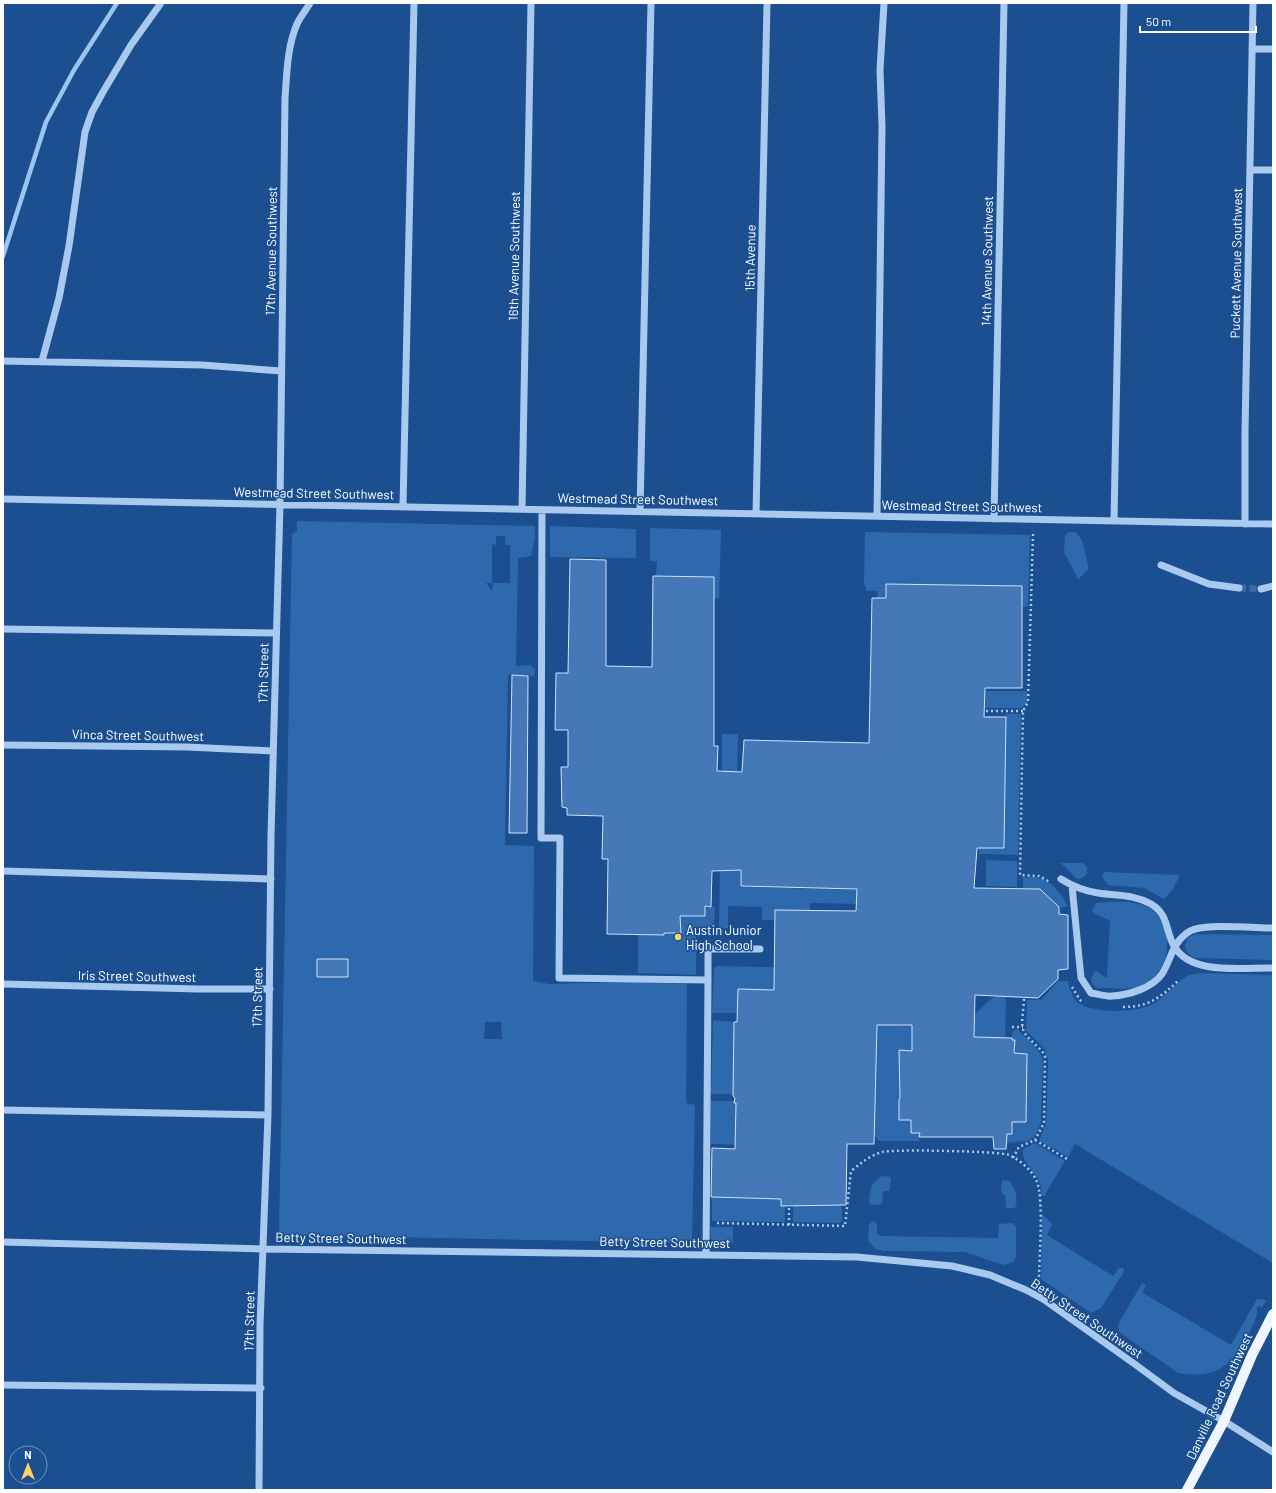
<svg xmlns="http://www.w3.org/2000/svg" width="1276" height="1493" font-family="Barlow,sans-serif">
<style>
.green{fill:#2e69ad;fill-rule:evenodd}
.lines{fill:none;stroke-linecap:round;stroke-linejoin:round}
.stream{stroke:#9cc4f0;stroke-width:4.5}
.building{fill:#4478b7;stroke:#cfe3fa}
.minor-tunnel{stroke:#3d69a0;stroke-width:7;stroke-dasharray:7 3.5;stroke-linecap:butt}
.path{stroke:#a9c9ee;stroke-width:2.5;stroke-dasharray:2 3;stroke-linecap:butt}
.minor{stroke:#a9c9ee;stroke-width:7}
.major{stroke:#f0f6ff;stroke-width:10}
.poi-dot{fill:#ffd166;stroke:#1b4f8f;stroke-width:1.5}
.labels{text-anchor:middle;stroke-width:3;stroke-linejoin:round;paint-order:stroke}
.street-label{font-size:13px;fill:#fff;stroke:#1b4f8f}
.poi-label{font-size:13px;fill:#fff;stroke:#1b4f8f;text-anchor:start}
</style>
<rect width="100%" height="100%" fill="#1b4f8f"/>
<path class="green" d="M297,521L535,526V537L531,556L518,558L516,666L530,665L535,670L534,676L508,675L505,845L534,846L533,981L549,984L636,982L687,984L686,1103L695,1105L692,1239L689,1243L288,1235V1239L279,1232L292,534L297,531ZM496,536H505V545H510V583H493L492,591L486,583H492V544L496,545ZM485,1022H501L502,1039H484Z
M550,526L636,529V558L550,557Z
M650,528L721,530L719,598H714V577L656,576L657,561H650Z
M865,532L1030,535L1028,606L1022,607V586L887,584L886,599L877,598L878,591H867L864,583Z
M1069,532H1076L1082,540L1089,569L1078,579L1064,552L1065,535Z
M985,691H1027V702L1021,708H985Z
M1006,714H1021L1018,855L979,854V848H1004Z
M722,734H738L737,771H722Z
M986,860L1017,861V887L986,886Z
M720,863L741,864L740,887L865,890V904L810,903V910H775L774,920H762V907L728,906V928L719,929Z
M1061,863H1083L1087,867V874L1081,879H1077Z
M1104,872L1180,875L1173,889L1164,899L1144,888L1108,885L1102,877Z
M1023,877C1029,877 1035,876 1040,878C1052,882 1064,896 1068,907H1059L1040,889L1023,888Z
M1096,903C1112,901 1137,900 1151,909C1178,929 1170,978 1137,987C1125,990 1110,988 1097,988L1092,983L1091,978L1096,970L1106,978L1107,976L1110,921L1095,914L1092,911Z
M715,906L714,930H696V975L638,973V935H664V933H681L680,916Z
M1195,934L1273,935V960L1195,958L1188,954L1185,946L1188,938Z
M716,966L810,968L863,991L738,989L737,1013H712L714,969Z
M1202,973L1273,975V1263L1075,1144L1068,1157L1040,1141V1138L1046,1124L1048,1060L1044,1048L1026,1031L1027,1000H1041L1058,981H1068C1069,987 1072,996 1076,1001C1090,1014 1135,1013 1151,1005C1165,998 1175,983 1187,976C1190,974 1198,974 1202,973Z
M996,996H1006L1005,1041L912,1051H900L899,1120H911L919,1133V1141H879L874,1135L877,1025L974,1026V1015L991,999Z
M713,1020L734,1022L733,1094H711Z
M1017,1029L1036,1047L1043,1059L1041,1123L1035,1136L1027,1141L1006,1143L1007,1134L1012,1133V1122H1026L1027,1054L1015,1053V1040H1012V1032Z
M711,1101H734L736,1103L735,1134H763V1145L711,1144Z
M1035,1143L1065,1161L1044,1196H1041C1045,1175 1020,1166 1023,1149Z
M883,1176L891,1177L890,1191H883L882,1204L872,1205L869,1203C870,1191 871,1180 883,1176Z
M1002,1180L1009,1181C1015,1188 1019,1199 1015,1208H1006L1005,1196L1001,1192Z
M712,1197L781,1199L785,1206V1222L712,1221Z
M793,1205H840L842,1209V1221L839,1223L793,1222Z
M1042,1214L1052,1224L1047,1235L1113,1276L1119,1268H1123L1124,1272L1101,1308L1091,1313L1041,1279Z
M873,1221L877,1224V1234L880,1236L998,1238L999,1224L1013,1223L1016,1227V1257L1014,1262L1003,1265L965,1252L883,1251L875,1249L868,1240L869,1225Z
M710,1227H733V1242C725,1245 717,1244 711,1239Z
M1142,1283L1146,1285L1143,1290V1293L1231,1345L1257,1299L1266,1300L1262,1308L1260,1306L1257,1307C1258,1318 1253,1325 1248,1336C1231,1367 1214,1379 1178,1373L1119,1332L1118,1325Z"/>
<g class="lines">
<path class="stream" d="M3,256L46,122L74,70L117,3"/>
</g>
<path class="building" d="M570,559L606,560V666L652,667L653,576L714,577V746H718L717,771L742,772L744,740L869,743L872,598H886V584L1022,586V688H985L984,717H1006L1004,848H977L974,888L1040,889L1059,907V914L1068,915V969L1058,970V979L1038,998L975,995L974,1037L1012,1038V1040H1015L1014,1053L1027,1054L1026,1122H1012V1134H1007L1006,1149H994L993,1137H919L920,1133H911V1120H899V1099L900,1098L899,1050L912,1051V1025H877L874,1144H847L846,1205L781,1206V1199L711,1197L712,1148L735,1149L736,1103H734L735,1098L733,1096L734,1022H737L738,989L774,990L775,910L856,911L857,889L741,886V870L712,871L711,907L705,906V916H680L681,933H664V935L607,934L608,859H602L603,816L567,815V808L562,807L561,767H568V730H555L556,673H568Z
M512,675L528,676L527,833H509Z
M317,959H348V977H317Z"/>
<g class="lines">
<path class="minor-tunnel" d="M1239,588L1261,589"/>
<path class="path" d="M1033,534L1028,702L1023,711L1020,875L1039,876L1050,882
M986,711H1023
M1072,987L1080,1000L1083,1002
M1024,999C1024,1009 1020,1023 1024,1032C1029,1041 1040,1046 1045,1056L1044,1123L1035,1140
M1123,1007C1149,1007 1161,997 1179,980
M1012,1027H1023
M1013,1158L1019,1147L1035,1140L1067,1159
M717,1223L845,1226L851,1171C861,1163 869,1156 882,1152C892,1149 1001,1151 1009,1155C1020,1160 1033,1171 1037,1182C1044,1200 1039,1258 1039,1280
M789,1225V1205"/>
<path class="minor" d="M1252,49H1273
M1250,170H1273
M3,361L202,365L281,371
M42,361L59,298L69,246L85,132L92,112L103,92L131,45L161,3
M3,499L1273,524
M403,506L414,3
M522,509L531,3
M542,510L541,838H560L559,978L708,980L706,1255
M640,511L651,3
M756,514L767,3
M877,516L882,126L880,70L884,3
M994,519L1004,3
M1114,520L1124,3
M1245,524V432L1253,3
M1161,565L1209,584L1239,588
M1261,589L1273,586
M3,629L276,633
M3,745L187,747L273,751
M3,871L271,879
M1061,879C1072,886 1085,891 1098,893C1117,896 1133,894 1151,904C1169,915 1165,930 1174,946C1191,976 1243,967 1273,968
M1072,886L1081,978L1091,993C1098,994 1106,997 1112,996C1129,995 1152,988 1162,974C1172,958 1172,942 1190,931C1204,923 1255,928 1273,928
M708,980V949H760
M3,984L198,989H270
M3,1110L268,1115
M3,1242L263,1249L857,1257L952,1266L990,1275L1026,1290L1043,1299L1136,1365L1174,1393L1224,1421L1273,1452
M3,1385L261,1388
M259,1490L260,1325L268,1115L271,836L280,504L285,98C287,73 287,47 297,24C300,17 306,10 310,3"/>
<path class="major" d="M1187,1490L1224,1421L1252,1355L1273,1314"/>
</g>
<circle class="poi-dot" cx="678" cy="937" r="4"/>
<g class="labels">
<g class="street-label">
<text transform="translate(271 251) rotate(-89)" y="5">17th Avenue Southwest</text>
<text transform="translate(514 256) rotate(-89)" y="5">16th Avenue Southwest</text>
<text transform="translate(750 258) rotate(-89)" y="5">15th Avenue</text>
<text transform="translate(987 261) rotate(-89)" y="5">14th Avenue Southwest</text>
<text transform="translate(1236 263) rotate(-89)" y="5">Puckett Avenue Southwest</text>
<text transform="translate(314 493) rotate(1)" y="5">Westmead Street Southwest</text>
<text transform="translate(638 499) rotate(1)" y="5">Westmead Street Southwest</text>
<text transform="translate(962 506) rotate(1)" y="5">Westmead Street Southwest</text>
<text transform="translate(263 673) rotate(-89)" y="5">17th Street</text>
<text transform="translate(138 735) rotate(1)" y="5">Vinca Street Southwest</text>
<text transform="translate(137 976) rotate(1)" y="5">Iris Street Southwest</text>
<text transform="translate(257 997) rotate(-89)" y="5">17th Street</text>
<text transform="translate(341 1238) rotate(1)" y="5">Betty Street Southwest</text>
<text transform="translate(665 1242) rotate(1)" y="5">Betty Street Southwest</text>
<text transform="translate(1087 1318) rotate(34)" y="5">Betty Street Southwest</text>
<text transform="translate(249 1321) rotate(-89)" y="5">17th Street</text>
<text transform="translate(1219 1396) rotate(-65)" y="5">Danville Road Southwest</text>
</g>
<g class="poi-label">
<text x="686" y="935">Austin Junior<tspan x="686" dy="15">High School</tspan></text>
</g>
</g>
<rect width="1276" height="1493" fill="none" stroke="#ffffff" stroke-width="8"/>
<g transform="translate(28 1465)"><circle r="19" fill="#1b4f8f" stroke="#7695bc"/>
<path d="M0-3L7 15L0 10L-7 15Z" fill="#ffd166"/>
<text y="-6" font-size="11" font-weight="bold" text-anchor="middle" fill="#ffffff">N</text>
</g>
<path d="M1140 26v6h116v-6" fill="none" stroke="#ffffff" stroke-width="2"/>
<text x="1146" y="26" font-size="12" fill="#ffffff" stroke="#1b4f8f" stroke-width="3" paint-order="stroke">50 m</text>
</svg>
